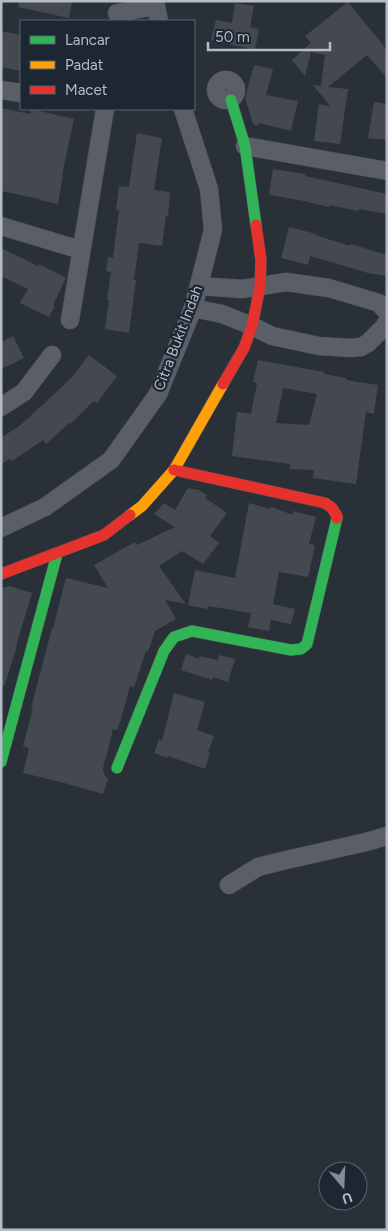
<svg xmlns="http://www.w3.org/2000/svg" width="388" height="1231" font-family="Figtree,sans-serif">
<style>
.building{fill:#444950;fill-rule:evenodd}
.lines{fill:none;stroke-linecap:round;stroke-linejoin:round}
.street-casing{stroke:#484c53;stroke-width:19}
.fast-casing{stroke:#484c53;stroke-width:12}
.slow-casing{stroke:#484c53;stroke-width:12}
.jam-casing{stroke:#484c53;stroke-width:12}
.street{stroke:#5a5e66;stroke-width:18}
.fast{stroke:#30b455;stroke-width:11}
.slow{stroke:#ff9f0a;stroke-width:11}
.jam{stroke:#e5322d;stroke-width:11}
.labels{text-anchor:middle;stroke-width:4.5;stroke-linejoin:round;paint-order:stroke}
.street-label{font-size:15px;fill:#b4bcc9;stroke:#1d2633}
</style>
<rect width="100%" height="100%" fill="#2a3038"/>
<path class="building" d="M19,1H72L69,18L18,7Z
M348,2L387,50V78L367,55L328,87L348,89L340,144L314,141L319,104L331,107L313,85L321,86L325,55L311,52L305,76L292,60L311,43L305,36Z
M235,3L254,6L250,27L259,29L255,50L211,40L216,20L232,23Z
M1,31L21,35V71L1,67Z
M254,65L273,69L266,95L298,101L291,131L259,123L258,126L253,124L245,98Z
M374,102L387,104V140L368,138Z
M1,108L30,114L31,109L74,119L62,175H63L58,204L39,200L40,199L1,191Z
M137,133L162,138L154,190L170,192L168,216L166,215L162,246L139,243L134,280H136L129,333L105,329L109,300H107L111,272L106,271L108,257L113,258L119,210H116L119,186L129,187Z
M273,169L305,174V176L387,194V214L359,209L358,211L329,205V207L304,201L269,195Z
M289,227L316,234L315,235L350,246L351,244L387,255V276L368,273L310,256L308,265L281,258Z
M1,248L38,266L39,264L66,278L53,305L55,306L49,317L20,303L28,289L1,276Z
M13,336L24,358L1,369V342Z
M89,355L117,376L97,403L94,401L70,424L69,423L46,444L43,440L12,461L10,459L1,464V438L19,426L47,401L72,377Z
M258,360L324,372V374L346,378V380L378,385L374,414L366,412L356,484L313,478L314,470L290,469V464L232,456L237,412L251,414L257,383L253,382ZM283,388L317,394L309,425L276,423Z
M188,488L199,490L207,495L205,498L227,513L210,536L219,543L203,564L182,551L159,566L186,604L165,600L176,619L155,631L148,652L146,651L134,687L130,686L120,723L117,730L113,729L107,754L104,763L103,770L105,776L108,779L103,794L57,781L23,773L29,748L23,746L33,708H31L52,628H53L66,578L108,588L94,565L135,542L137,545L175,527L154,514L164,503L175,510Z
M249,503L270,509L272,507L293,515V511L316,517L309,544L315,545L308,577L279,572L273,604L295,609L291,624L271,620L269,631L248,627L251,613L208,606V609L188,605L195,570L235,578Z
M10,586L32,593L16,646H17L4,687L1,686V588Z
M186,654L199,659V656L218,660L219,655L235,659L228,682L213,677L212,680L181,670Z
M174,693L205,702L197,730L214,736L208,752L210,753L205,769L168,756L167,758L154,753L159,739L162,741Z"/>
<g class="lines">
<g class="street-casing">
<path id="street" d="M155,1L159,21
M117,13L156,6
M216 90a10 10 0 1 1 20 0a10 10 0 1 1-20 0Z
M1,90L21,93
M245,146L387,171
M1,226L81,250
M199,286L242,289L286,282L329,288L379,303L387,312
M193,308L222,314L252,326L272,336L319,346L351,348L361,347L368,343L384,327L387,322
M70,320L105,109
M1,407L24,392L52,355
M1,528L45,507L111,460L158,394L193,308L213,230L209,189L183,109
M229,885L258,867L282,861L366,842L387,836"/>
</g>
<g class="fast-casing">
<path id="fast" d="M231,100L245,146L256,225
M1,762L57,554
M117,768L164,651L174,637L192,631L291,650L301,649L307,644L337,518"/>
</g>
<g class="slow-casing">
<path id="slow" d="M130,515L142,506L174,470L223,384"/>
</g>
<g class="jam-casing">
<path id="jam" d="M223,384L244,348L252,326L260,287L261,260L256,225
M174,470L325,503L332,508L337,516V518
M1,574L104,535L130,515"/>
</g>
<use href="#street" class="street"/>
<use href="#fast" class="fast"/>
<use href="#slow" class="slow"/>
<use href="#jam" class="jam"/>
</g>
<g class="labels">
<g class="street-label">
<text transform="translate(178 338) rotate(-69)" y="5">Citra Bukit Indah</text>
</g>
</g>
<rect width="388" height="1231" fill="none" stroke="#b4bcc9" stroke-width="5"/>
<rect x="20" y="20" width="175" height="90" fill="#1d2633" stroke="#59626f"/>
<rect x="30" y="36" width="25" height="8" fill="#30b455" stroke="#59626f"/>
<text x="65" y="45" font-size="15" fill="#b4bcc9">Lancar</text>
<rect x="30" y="61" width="25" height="8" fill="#ff9f0a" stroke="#59626f"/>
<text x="65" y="70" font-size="15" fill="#b4bcc9">Padat</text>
<rect x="30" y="86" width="25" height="8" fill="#e5322d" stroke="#59626f"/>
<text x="65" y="95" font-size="15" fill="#b4bcc9">Macet</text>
<g transform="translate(343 1186) rotate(161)"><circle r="24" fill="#1d2633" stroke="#59626f"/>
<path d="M0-4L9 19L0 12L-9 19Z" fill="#848b96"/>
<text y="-8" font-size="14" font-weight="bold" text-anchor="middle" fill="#b4bcc9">U</text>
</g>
<path d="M208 42v8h122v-8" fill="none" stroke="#b4bcc9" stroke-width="2.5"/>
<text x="215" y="42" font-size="15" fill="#b4bcc9" stroke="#1d2633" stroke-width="4" paint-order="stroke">50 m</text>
</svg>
